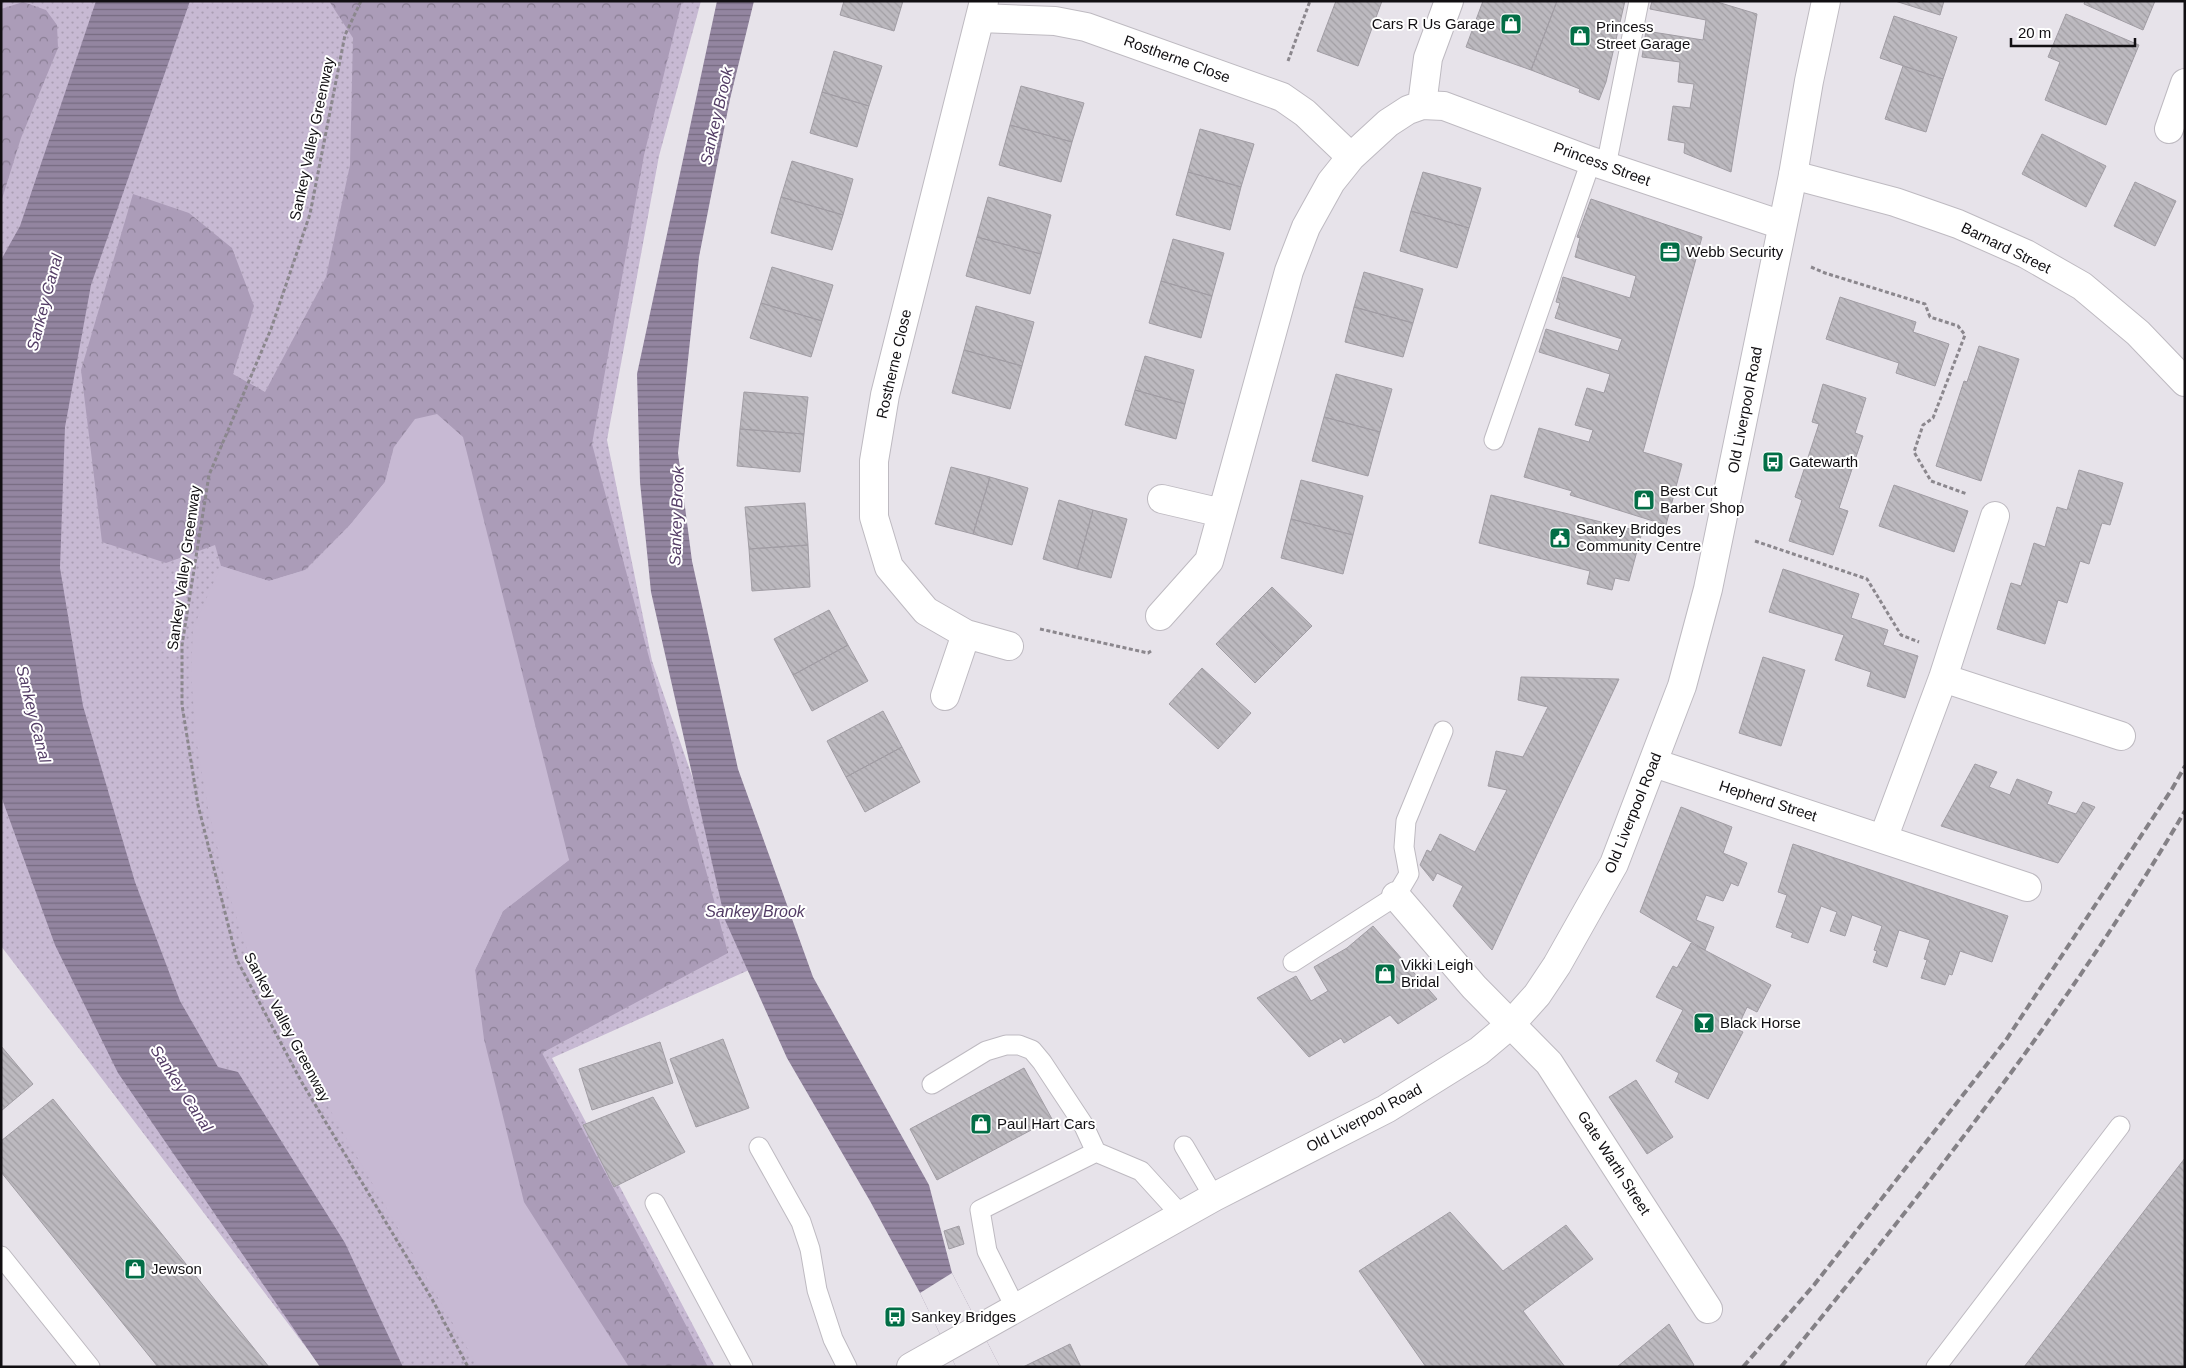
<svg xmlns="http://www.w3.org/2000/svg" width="2186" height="1368" font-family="Arial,sans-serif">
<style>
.grass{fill:url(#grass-dots)}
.forest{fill:url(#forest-crowns)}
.pitch{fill:#c7b9d3}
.water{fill:url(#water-rules)}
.pier{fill:#e7e3ea}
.building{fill:url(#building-back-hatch);stroke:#a19da4}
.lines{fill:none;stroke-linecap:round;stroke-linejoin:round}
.service-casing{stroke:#bebac1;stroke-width:21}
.minor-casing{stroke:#bebac1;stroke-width:30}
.tertiary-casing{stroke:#bebac1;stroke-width:30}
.path{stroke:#8b878d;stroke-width:3;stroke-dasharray:4 2.5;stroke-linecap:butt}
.service{stroke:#fff;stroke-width:19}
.minor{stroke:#fff;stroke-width:28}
.tertiary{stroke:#fff;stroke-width:28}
.rail{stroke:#848186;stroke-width:4;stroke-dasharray:8 4;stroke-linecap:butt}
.labels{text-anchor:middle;stroke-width:4;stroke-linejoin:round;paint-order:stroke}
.poi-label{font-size:15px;fill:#110f12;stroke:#fff;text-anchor:start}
.street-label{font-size:15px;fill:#110f12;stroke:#fff}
.water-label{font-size:16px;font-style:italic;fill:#543d66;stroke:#fff}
</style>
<defs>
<pattern id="grass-dots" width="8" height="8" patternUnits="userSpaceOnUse" patternTransform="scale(1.25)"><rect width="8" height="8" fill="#c7b9d3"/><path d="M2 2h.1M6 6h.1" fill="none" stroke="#aa9eb4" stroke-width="1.8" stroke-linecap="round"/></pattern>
<pattern id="forest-crowns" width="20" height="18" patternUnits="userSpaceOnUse" patternTransform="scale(1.25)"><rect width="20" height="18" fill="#ab9cb8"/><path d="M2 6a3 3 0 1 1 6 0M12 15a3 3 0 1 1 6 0" fill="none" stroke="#8a7e94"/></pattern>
<pattern id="water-rules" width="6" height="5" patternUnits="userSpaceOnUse" patternTransform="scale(1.25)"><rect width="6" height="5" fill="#9385a0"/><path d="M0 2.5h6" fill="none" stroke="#776b81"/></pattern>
<pattern id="building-back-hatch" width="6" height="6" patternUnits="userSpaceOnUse" patternTransform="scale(1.25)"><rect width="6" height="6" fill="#bcb9bf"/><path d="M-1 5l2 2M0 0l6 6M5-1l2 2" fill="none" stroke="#a19ea3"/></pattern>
</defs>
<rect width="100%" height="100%" fill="#e7e3ea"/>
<path class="grass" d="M1,1H701L659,156L607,440L652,661L758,966L552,1058L715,1367H321L1,946Z"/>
<path class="forest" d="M329,1H682L644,155L592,444L728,953L542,1053L708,1367H587L511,1286L475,970L503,911L569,860L394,447L385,482L350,525L305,570L269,581L221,566L215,545L166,563L102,542L81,370L133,194L189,213L232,248L254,306L233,374L265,392L326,277L350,165L353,38Z
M23,2L46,10L57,25L58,48L21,138L1,202V9Z"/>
<path class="pitch" d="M437,414L463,437L569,860L503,911L475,970L484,1039L524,1202L629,1367H478L280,1023L251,962L227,888L208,808L196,739L191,673L193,628L221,566L269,581L306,570L350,525L385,482L394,447L415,419Z"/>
<path class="water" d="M96,1H190L91,285L65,427L60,568L83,706L135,882L180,1001L218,1067L238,1072L345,1243L403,1367H320L118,1073L55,945L1,796V260L20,226Z
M717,1H754L730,99L699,257L678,453L692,561L738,769L813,977L929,1185L952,1273L1000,1367H956L920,1293L870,1201L787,1058L725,920L651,592L640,482L637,374Z"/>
<path class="pier" d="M952,1273L1000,1367H956L920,1293Z"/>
<path class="building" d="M844,1H903L894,31L840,15Z
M1336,1H1382L1358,66L1317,51Z
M1483,1H1557L1531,70L1466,47Z
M1557,1H1625L1606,82L1599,100L1579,92L1580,89L1531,70Z
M1652,1H1714L1757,14L1731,172L1684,153L1685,143L1668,140L1673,106L1690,108L1694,84L1678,82L1680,62L1642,57L1646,31L1703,40L1706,20L1650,9Z
M1895,1H1944L1940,15Z
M2085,1H2155L2143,30L2084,4Z
M2066,14L2139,45L2106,125L2045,100L2060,62L2048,57Z
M1894,16L1957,37L1943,79L1880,58Z
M834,51L882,66L869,106L822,92Z
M1903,66L1943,79L1926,132L1885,119Z
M1021,86L1084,103L1072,142L1010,125Z
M822,92L869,106L857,147L810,133Z
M1010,125L1072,142L1061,182L999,165Z
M1200,129L1254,144L1241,187L1188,172Z
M2042,134L2106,166L2086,207L2022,174Z
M792,161L853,179L843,215L781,197Z
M1188,172L1241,187L1230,230L1176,215Z
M1423,172L1481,188L1469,228L1411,211Z
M2135,182L2176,201L2155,246L2114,226Z
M781,197L843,215L832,250L771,233Z
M988,197L1051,215L1041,254L977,237Z
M1591,199L1702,237L1643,452L1682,464L1666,525L1570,495L1572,491L1524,477L1539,428L1589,442L1593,430L1575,425L1587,388L1604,393L1610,374L1539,352L1546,329L1618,351L1622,339L1555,318L1560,303L1556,302L1563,277L1630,298L1636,276L1575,257L1580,238L1577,237Z
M1411,211L1469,228L1457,268L1400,251Z
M977,237L1041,254L1030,294L966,276Z
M1173,239L1224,253L1212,296L1161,281Z
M772,267L833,285L822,321L761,303Z
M1364,272L1423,289L1413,323L1354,307Z
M1161,281L1212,296L1201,338L1149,323Z
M1840,297L1916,322L1913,332L1949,344L1935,386L1896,373L1899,363L1826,339Z
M761,303L822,321L811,357L750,338Z
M976,306L1034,322L1022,366L964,350Z
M1354,307L1413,323L1403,357L1345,342Z
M1979,346L2019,359L1981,481L1936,466L1964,381L1967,382Z
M964,350L1022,366L1010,409L952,393Z
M1145,356L1194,370L1185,404L1135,390Z
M1336,374L1392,389L1380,432L1324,417Z
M1823,384L1866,398L1855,433L1863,436L1839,508L1848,511L1833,555L1789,541L1802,500L1795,497L1819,424L1812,422Z
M1135,390L1185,404L1176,439L1125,425Z
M744,392L808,397L804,434L740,429Z
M1324,417L1380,432L1368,476L1312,461Z
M740,429L804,434L800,472L737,466Z
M951,467L990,477L973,534L935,524Z
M2079,470L2123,483L2110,525L2102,523L2089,564L2080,561L2067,603L2058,600L2045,644L1997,629L2011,583L2021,586L2034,543L2045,547L2057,507L2067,510Z
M990,477L1028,488L1012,545L973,534Z
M1301,480L1363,496L1353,535L1291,519Z
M1894,485L1968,511L1954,552L1879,526Z
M1491,495L1642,532L1629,581L1615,578L1612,590L1587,584L1590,571L1479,543Z
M1059,500L1093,510L1077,569L1043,559Z
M805,503L808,545L749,549L745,507Z
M1093,510L1127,519L1111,578L1077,569Z
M1291,519L1353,535L1343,574L1281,558Z
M808,545L810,587L752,591L749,549Z
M1783,569L1859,594L1851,618L1888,630L1883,645L1918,656L1905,698L1867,686L1871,672L1835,660L1844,635L1769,612Z
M1272,587L1312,626L1283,655L1244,615Z
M829,610L848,645L793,675L774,639Z
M1244,615L1283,655L1255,683L1216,644Z
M848,645L868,681L812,711L793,675Z
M1763,657L1805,670L1781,746L1739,733Z
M1202,668L1251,713L1218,749L1169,704Z
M1521,677L1619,679L1492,950L1453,906L1463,886L1437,873L1433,881L1420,865L1427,850L1431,852L1440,834L1475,852L1507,790L1488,786L1496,751L1523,757L1548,707L1518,700Z
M883,711L902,747L846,777L827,741Z
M902,747L920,782L865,812L846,777Z
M1975,764L1997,772L1989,787L2010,795L2017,779L2052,792L2047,804L2076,814L2083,802L2095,807L2058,863L1941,826Z
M1681,807L1732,827L1723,853L1747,863L1738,886L1731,883L1723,901L1706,895L1696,920L1714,927L1705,950L1640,912Z
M1793,844L2008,916L1992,962L1960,951L1952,975L1949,974L1945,985L1921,978L1927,960L1924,959L1930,940L1899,930L1887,967L1873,962L1877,951L1874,950L1882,926L1852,915L1845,936L1830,931L1837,912L1821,906L1808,943L1791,937L1793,933L1776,927L1787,895L1778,892Z
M1373,926L1437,999L1398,1024L1390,1015L1344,1043L1341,1038L1309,1057L1257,998L1296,976L1311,1001L1328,991L1314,967L1347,948Z
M1691,943L1771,985L1757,1012L1747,1007L1741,1020L1735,1017L1730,1026L1743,1032L1708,1099L1675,1082L1679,1073L1656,1061L1683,1010L1656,997L1673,966L1677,968Z
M723,1039L749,1108L696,1127L670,1059Z
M660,1042L673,1083L592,1110L579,1069Z
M1,1046L33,1084L1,1111Z
M1024,1068L1052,1119L937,1180L910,1129Z
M1636,1080L1673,1137L1647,1154L1609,1097Z
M653,1097L685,1152L614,1187L583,1125Z
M53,1099L269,1367H158L1,1172V1141Z
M2185,1158V1367H2024Z
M1450,1212L1503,1271L1566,1225L1593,1259L1523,1311L1565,1367H1426L1359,1271Z
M959,1226L964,1244L949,1249L944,1231Z
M1669,1324L1694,1365L1692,1367H1617Z
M1070,1344L1081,1367H1023Z"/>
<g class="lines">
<g class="service-casing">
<path id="service" d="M1606,166L1639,1
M1494,440L1591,161
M1293,962L1396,896L1409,874L1404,847L1406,821L1443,731
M932,1084L986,1051L1006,1045H1019L1032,1050L1042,1062L1083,1124L1096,1152L1141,1171L1181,1215
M1184,1146L1214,1197
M759,1147L801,1222L810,1249L817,1290L833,1339L847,1367
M655,1203L743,1367
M1,1256L90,1367
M1015,1307L987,1251L980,1210L1096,1152
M1936,1367L2120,1126"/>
</g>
<g class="minor-casing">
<path id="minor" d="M984,1L885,395L874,461V517L889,567L926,611L966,634L1009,646
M980,18L1055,21L1086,27L1282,97L1305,113L1351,157
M1422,105L1428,58L1449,1
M2169,129L2185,83
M1793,175L1895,202L1958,224L2026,254L2082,286L2138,333L2185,382
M1162,499L1222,513
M1160,616L1209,561L1289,271L1306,227L1331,182L1351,157L1388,123L1408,110L1422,105L1444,106L1591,161L1782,225
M1943,678L2121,736
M945,696L966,634
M1654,763L2027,887
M1883,839L1943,678L1995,516
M1396,896L1474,987L1549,1063L1708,1309"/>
</g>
<g class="tertiary-casing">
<path id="tertiary" d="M911,1367L1214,1197L1386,1109L1479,1051L1510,1025L1537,995L1557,965L1614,864L1682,686L1708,589L1793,175L1809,81L1826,1"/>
</g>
<path class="path" d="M361,1L345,35L310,214L271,329L209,475L182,645V705L198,805L237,960L301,1081L432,1299L468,1367
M1288,61L1310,1
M1811,267L1825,273L1925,304L1930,317L1958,326L1965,335L1933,418L1923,425L1914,452L1931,481L1967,494
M1755,541L1867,579L1901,635L1919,642
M1040,629L1148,653L1151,651"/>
<use href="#service" class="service"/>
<use href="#minor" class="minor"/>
<use href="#tertiary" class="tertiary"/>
<path class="rail" d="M1743,1367L1814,1285L2006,1040L2172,789L2185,766
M1781,1367C1926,1189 2068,1009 2185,811"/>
</g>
<defs>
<g id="shop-square" transform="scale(1.125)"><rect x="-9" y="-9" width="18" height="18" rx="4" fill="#026e46" stroke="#fff"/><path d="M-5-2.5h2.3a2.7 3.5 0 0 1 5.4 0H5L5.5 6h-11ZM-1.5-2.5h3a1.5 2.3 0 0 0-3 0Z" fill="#fff"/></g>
<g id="office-square" transform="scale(1.125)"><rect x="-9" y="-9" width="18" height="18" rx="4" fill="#026e46" stroke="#fff"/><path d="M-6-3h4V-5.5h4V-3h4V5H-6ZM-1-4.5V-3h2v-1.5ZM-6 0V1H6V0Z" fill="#fff"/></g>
<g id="bus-square" transform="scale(1.125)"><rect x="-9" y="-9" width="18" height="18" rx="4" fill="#026e46" stroke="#fff"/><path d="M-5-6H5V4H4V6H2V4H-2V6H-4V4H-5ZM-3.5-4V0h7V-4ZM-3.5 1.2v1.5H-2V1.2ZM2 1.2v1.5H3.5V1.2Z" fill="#fff"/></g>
<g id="civic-square" transform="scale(1.125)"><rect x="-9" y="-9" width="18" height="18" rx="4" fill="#026e46" stroke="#fff"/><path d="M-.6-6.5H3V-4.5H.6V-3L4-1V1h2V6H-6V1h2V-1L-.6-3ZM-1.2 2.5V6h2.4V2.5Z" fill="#fff"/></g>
<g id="bar-square" transform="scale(1.125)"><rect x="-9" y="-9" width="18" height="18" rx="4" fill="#026e46" stroke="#fff"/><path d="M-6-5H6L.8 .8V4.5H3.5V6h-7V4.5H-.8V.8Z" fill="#fff"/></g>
</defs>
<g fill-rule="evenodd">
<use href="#shop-square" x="1511" y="24"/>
<use href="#shop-square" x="1580" y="36"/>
<use href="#office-square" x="1670" y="252"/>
<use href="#bus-square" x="1773" y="462"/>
<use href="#shop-square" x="1644" y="500"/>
<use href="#civic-square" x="1560" y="538"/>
<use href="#shop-square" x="1385" y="974"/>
<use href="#bar-square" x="1704" y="1023"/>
<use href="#shop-square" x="981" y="1124"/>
<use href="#shop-square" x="135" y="1269"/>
<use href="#bus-square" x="895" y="1317"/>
</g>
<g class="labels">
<g class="poi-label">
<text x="1495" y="29" text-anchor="end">Cars R Us Garage</text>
<text x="1596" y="32">Princess<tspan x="1596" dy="17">Street Garage</tspan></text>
<text x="1686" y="257">Webb Security</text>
<text x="1789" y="467">Gatewarth</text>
<text x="1660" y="496">Best Cut<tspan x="1660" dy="17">Barber Shop</tspan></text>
<text x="1576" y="534">Sankey Bridges<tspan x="1576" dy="17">Community Centre</tspan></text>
<text x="1401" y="970">Vikki Leigh<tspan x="1401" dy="17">Bridal</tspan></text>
<text x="1720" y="1028">Black Horse</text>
<text x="997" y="1129">Paul Hart Cars</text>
<text x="151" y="1274">Jewson</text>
<text x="911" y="1322">Sankey Bridges</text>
</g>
<g class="street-label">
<text transform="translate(1177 59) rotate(20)" y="5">Rostherne Close</text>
<text transform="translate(312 139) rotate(-78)" y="5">Sankey Valley Greenway</text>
<text transform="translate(1602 164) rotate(20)" y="5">Princess Street</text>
<text transform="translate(2006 248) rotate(26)" y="5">Barnard Street</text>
<text transform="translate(894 364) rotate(-77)" y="5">Rostherne Close</text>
<text transform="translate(1745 410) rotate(-79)" y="5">Old Liverpool Road</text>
<text transform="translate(184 568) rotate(-82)" y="5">Sankey Valley Greenway</text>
<text transform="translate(1768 801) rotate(18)" y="5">Hepherd Street</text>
<text transform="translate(1633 813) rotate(-68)" y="5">Old Liverpool Road</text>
<text transform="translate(287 1027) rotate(62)" y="5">Sankey Valley Greenway</text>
<text transform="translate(1364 1118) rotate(-28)" y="5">Old Liverpool Road</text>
<text transform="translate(1614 1163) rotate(57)" y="5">Gate Warth Street</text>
</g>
<g class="water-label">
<text transform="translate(716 116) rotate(-77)" y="6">Sankey Brook</text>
<text transform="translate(44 302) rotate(-75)" y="6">Sankey Canal</text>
<text transform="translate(676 516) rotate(-88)" y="6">Sankey Brook</text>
<text transform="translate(34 714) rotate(76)" y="6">Sankey Canal</text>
<text x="755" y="917">Sankey Brook</text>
<text transform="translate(182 1088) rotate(57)" y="6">Sankey Canal</text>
</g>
</g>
<rect width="2186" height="1368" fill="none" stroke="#110f12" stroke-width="5"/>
<path d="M2011 38v8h124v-8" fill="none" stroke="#110f12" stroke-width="2.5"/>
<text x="2018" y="38" font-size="15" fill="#110f12" stroke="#ffffff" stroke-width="4" paint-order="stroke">20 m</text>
</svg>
